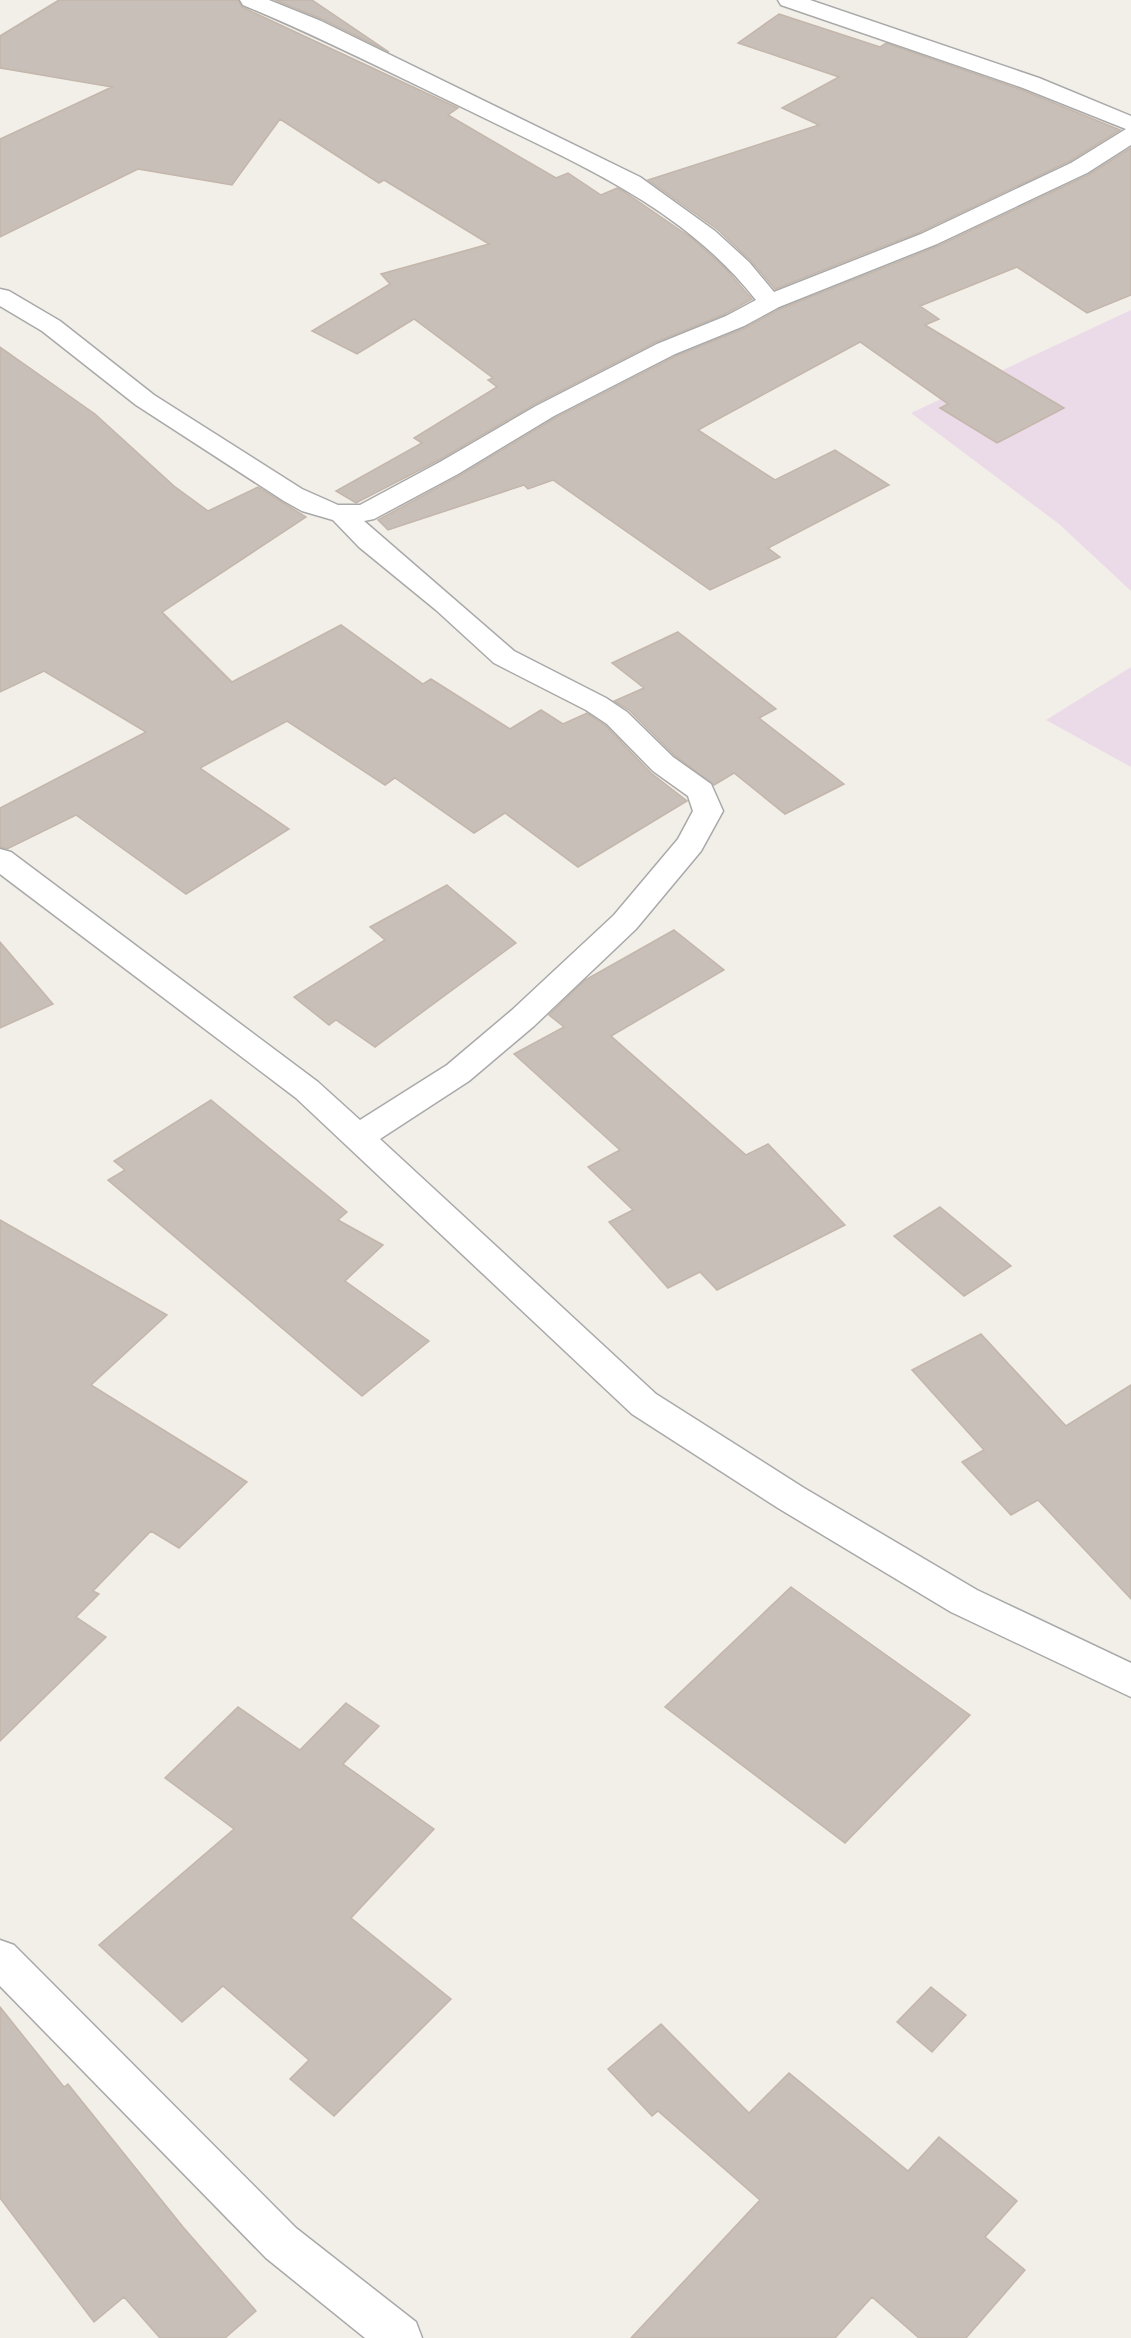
<svg xmlns="http://www.w3.org/2000/svg" width="1131" height="2338" font-family="Barlow,sans-serif">
<style>
.industrial{fill:#ebdbe8}
.building{fill:#c7bfb8;stroke:#c4b6ab;stroke-width:1.5}
.lines{fill:none;stroke-linecap:round;stroke-linejoin:round}
.minor-casing{stroke:#a9a9a9;stroke-width:3}
.minor{fill:#fff;fill-rule:evenodd}
</style>
<rect width="100%" height="100%" fill="#f2efe9"/>
<path class="industrial" d="M1131,310V591L1059,524L911,413Z
M1131,667V767L1046,720Z"/>
<path class="building" d="M59,0H238L242,7L458,108L448,115L556,178L568,173L601,195L617,188L623,191L693,239L725,268L752,299L725,314L656,342L535,404L439,460L356,503L336,491L422,443L414,438L497,387L488,380L493,378L414,319L357,354L312,331L390,284L381,274L489,244L384,180L379,183L280,119L232,185L138,169L0,237V139L112,87L0,68V36Z
M275,0H312L389,52L322,19Z
M779,14L880,47L886,43L1022,90L1120,130L1070,161L920,232L775,289L751,261L717,229L648,180L819,125L782,108L839,77L738,43Z
M1131,148V295L1087,313L1017,267L920,306L939,319L925,325L1064,408L997,443L940,408L948,404L860,342L698,430L775,480L835,450L889,485L768,548L780,557L710,590L553,480L528,489L524,485L388,530L378,520L459,476L555,418L676,356L745,328L780,309L938,246L1088,175Z
M0,347L95,414L174,486L208,511L258,487L306,517L162,612L232,682L341,625L423,684L431,679L510,729L541,710L563,724L587,713L606,726L651,773L687,801L578,867L505,813L474,833L395,778L385,785L287,721L200,768L289,829L186,894L76,815L7,849L0,847V808L146,732L44,671L0,692Z
M678,632L776,709L759,718L844,784L785,814L734,773L714,785L674,755L629,710L614,701L644,688L612,663Z
M447,885L516,943L375,1047L336,1020L329,1025L294,997L385,940L370,927Z
M674,930L724,970L611,1036L746,1155L768,1144L845,1225L717,1290L700,1272L668,1288L609,1222L633,1210L588,1167L620,1150L514,1054L564,1027L549,1015L585,980Z
M0,942L53,1004L0,1028Z
M211,1100L347,1212L338,1220L383,1245L345,1281L429,1341L362,1396L108,1180L125,1170L114,1161Z
M940,1207L1011,1266L964,1296L894,1236Z
M0,1220L167,1315L91,1385L247,1482L179,1548L151,1531L93,1591L99,1594L76,1617L106,1637L0,1741Z
M981,1334L1066,1426L1131,1385V1599L1038,1500L1011,1515L962,1462L984,1450L912,1370Z
M791,1587L970,1715L845,1843L665,1707Z
M346,1703L379,1726L343,1764L434,1829L351,1918L451,1999L334,2116L290,2079L309,2060L223,1986L182,2022L99,1945L234,1829L165,1778L238,1707L300,1750Z
M931,1987L966,2015L932,2052L897,2022Z
M0,2007L64,2087L68,2084L183,2227L256,2311L225,2338H160L124,2297L94,2322L0,2198Z
M661,2024L749,2113L789,2073L908,2171L939,2137L1017,2201L985,2237L1025,2270L966,2338H919L872,2297L835,2338H631L760,2200L658,2111L652,2116L608,2069Z"/>
<g class="lines">
<g class="minor-casing">
<path id="minor" d="M240,0H269L321,21L640,177L715,231L749,262L774,292L921,234L1071,163L1126,129L1023,88L781,5L778,0H810L1039,78L1131,116V145L1087,173L937,244L779,307L744,326L675,354L554,416L458,474L374,519L364,521L514,651L606,698L627,712L673,757L711,784L723,811L701,851L636,929L534,1026L469,1081L380,1139L656,1394L804,1488L977,1590L1131,1663V1697L951,1612L778,1508L632,1414L296,1098L0,874V849L11,852L318,1082L360,1120L447,1065L512,1010L614,915L678,839L693,811L688,796L653,771L607,724L586,710L494,663L436,610L359,547L333,520L302,511L284,501L136,405L42,331L0,306V289L9,291L60,321L154,395L302,489L338,505H360L440,462L536,406L657,344L726,316L756,300C681,205 575,163 470,111C395,75 320,37 243,5Z
M0,1940L14,1945L296,2228L416,2322L422,2338H365L266,2258L0,1986Z"/>
</g>
<use href="#minor" class="minor"/>
</g>
</svg>
